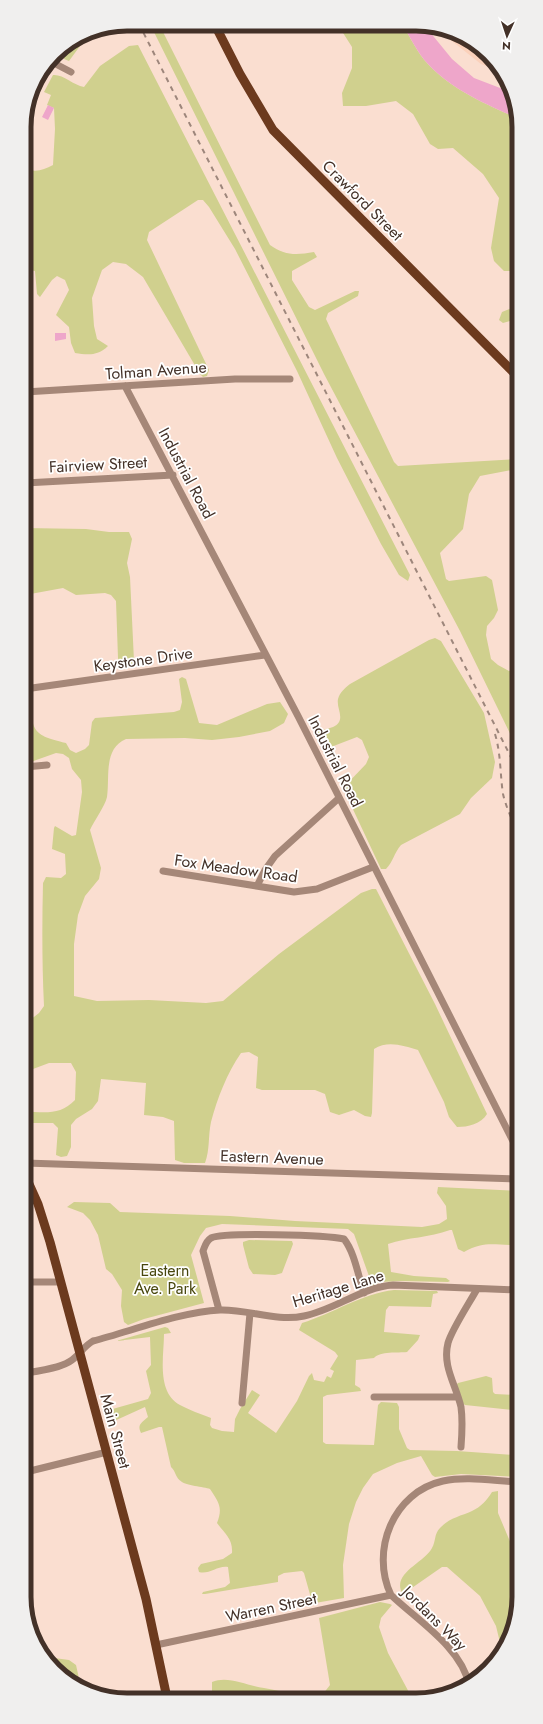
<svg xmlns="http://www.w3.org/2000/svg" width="543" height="1724" font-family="Jost,sans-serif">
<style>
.built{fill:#fbd1bb}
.green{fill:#d0d08e}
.water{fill:#eea6ca}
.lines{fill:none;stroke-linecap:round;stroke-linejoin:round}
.minor{stroke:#a58778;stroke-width:7}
.major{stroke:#6c3a1e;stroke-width:9}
.rail{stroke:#9d867b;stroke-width:2;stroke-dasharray:5 5;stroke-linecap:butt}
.labels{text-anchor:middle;stroke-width:3.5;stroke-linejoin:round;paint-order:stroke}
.street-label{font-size:16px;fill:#433128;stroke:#fff}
.park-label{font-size:16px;fill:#48470e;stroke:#fff}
.rim{fill:none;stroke:#433128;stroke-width:5}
</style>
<rect width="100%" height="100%" fill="#faded0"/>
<path class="built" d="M436,26L489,54L497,70L481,64L438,30Z"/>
<path class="green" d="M150,24H159L270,245C285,256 297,255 314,252L317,257L292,271V280L309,307L315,310L355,291H359L358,296L328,313L326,319L394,462L398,466L517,459V469L480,476L469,494L463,529L440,553L446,579L449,581L486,576L492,580L498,610L494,618L487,626L486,635L491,659L498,665L509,671L518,670V750L460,631L324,374Z
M338,25L403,26C411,38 418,54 428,64C452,90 486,104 517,118V257L515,271H504L494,261L491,248L499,198L483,174L453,148L438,149L430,144L413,114L396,101L366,106H343L342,93L352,68V47Z
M91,31L69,61L64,59L66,46Z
M138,45L410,575L408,581L399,575L381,544L337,458L297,371L235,249L209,207L203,200H198L149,232L147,240L209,370L207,376L203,377L200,374L143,277L126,264L113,262L102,270L92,298L94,326L97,339L108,346C98,356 88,355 75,353L71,343L69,327L56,315L69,290L65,280L57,276L52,280L40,297L37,294L35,271L24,269V167C34,174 43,170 53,165L55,129L54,108L47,105L51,95L44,92L53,75C63,74 73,85 84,87L100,66L129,46Z
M517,306V319L503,323L499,320L502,312Z
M25,528L86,529L109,532H129L132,539L127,563L130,577L134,661L130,667H120L118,658L116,601L111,595L105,593L76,595L63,588L25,595V574L32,570L33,565L30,541L25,540Z
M435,638L441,641L484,713L495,762L492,778L471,798L460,814L401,845C394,853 393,862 386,869H381L343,788L366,764L369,757L362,740L357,737L331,747L322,748L317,740L318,731C322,730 328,729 333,727C347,720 336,709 338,699C340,692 345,688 350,684L429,640Z
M182,677L186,679L199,723L217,725L267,704L280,702L288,714L284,723L270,731L239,737L212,740L185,738L126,739C103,749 110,777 107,797C105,806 94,821 90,830L101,868L99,879L85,896L78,915L74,944V996L97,1001L149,1000L206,1003L223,1001L279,954L361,893L372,889H376L435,1004L487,1114C481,1124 468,1127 457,1127L449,1117L444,1102L418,1050C404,1046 388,1040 374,1049L372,1113L371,1117L365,1116L354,1110L339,1115L330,1112L325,1094L315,1090H262L256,1088L258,1057L249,1052L241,1053C227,1073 217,1099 211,1122C208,1136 210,1150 205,1163H184L175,1160L174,1121L163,1117L144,1115L146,1083L101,1079L98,1101L92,1109L76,1119L71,1125V1147L67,1156L61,1157L56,1155L58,1128L53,1123H25V1111C44,1113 61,1115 75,1100L76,1072L71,1063H49L25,1072V1024L39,1013L44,1006C42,965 42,924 43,883L46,877L61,878L66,874L65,854L52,849L54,828L55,826L72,836L76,835L82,792L81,780L72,769L69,758L63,754L56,753L25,764V696L28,695C35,730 28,734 66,743L70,750L76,753L85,749L89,745L92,722L95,718L174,712L180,710L182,702L179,679Z
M438,1187L518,1191V1245C495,1246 486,1240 464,1252L458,1249L452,1230H450C429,1238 408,1237 388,1244L391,1272L414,1276L446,1278L450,1281L448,1282L401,1281L381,1282L371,1286L366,1285L364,1282L370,1279L354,1234L348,1229L222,1224L206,1228L200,1236L191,1255L204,1303L144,1319L128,1325L124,1322L121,1306L122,1290L112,1274L106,1269L98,1235L90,1220L83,1213L67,1207L74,1202L110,1203L120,1212L230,1216L295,1221L422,1227L439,1224L447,1219L446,1206L437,1193Z
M249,1240L292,1241L293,1244L282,1273L275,1275L253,1274L249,1268L243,1245V1242Z
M394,1290L437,1291L438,1293L433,1294L431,1307L389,1306L386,1310L384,1332L420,1335L418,1340L407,1352C398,1353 380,1351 374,1358L356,1360L355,1385L360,1388L361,1391L327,1395L323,1397V1442L326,1444L374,1445L378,1405L381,1402L397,1403L399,1407V1429L407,1448L410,1450L457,1451L515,1455L517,1453L516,1415L512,1410L465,1405L462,1403L456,1385L458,1383L486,1376L492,1378L493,1392L495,1394L516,1395L519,1392V1477L461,1474L435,1477L432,1475L421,1456L397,1463L373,1474L363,1488L356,1502L349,1524L343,1565L344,1598L315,1603L311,1598L304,1573L302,1571L284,1573L278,1576V1582L205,1594H202L203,1592L225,1587L230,1583L228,1567C218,1565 209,1575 199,1572L198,1568L201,1564L223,1559L232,1553C233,1539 225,1534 217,1523C223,1507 219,1503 210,1489C204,1487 185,1485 182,1482C175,1478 176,1471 171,1467L162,1427H159L141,1433C137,1425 141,1423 148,1417L145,1407L112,1422L108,1419L107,1415L109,1410L148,1399L151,1393L146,1371L151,1365L150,1337L116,1341L165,1327L168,1328L171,1333L164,1334C164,1356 156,1392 180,1405C189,1410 201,1414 211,1418L210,1425L212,1428L222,1431L234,1432L235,1419L240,1409L252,1390L260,1395L248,1413L276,1433L297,1401L309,1376L312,1373L314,1380L324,1382L327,1376L331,1378L334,1371L330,1369L338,1356L335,1352L299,1330L302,1323C332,1314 363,1293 394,1290Z
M498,1491V1513L519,1563V1603L511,1636L502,1651L496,1626L480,1596L447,1567H442L406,1592L402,1593C392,1573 424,1563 432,1548C436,1541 434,1534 440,1528C449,1518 461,1516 472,1511C481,1507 487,1500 492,1492Z
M380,1602L390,1604L392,1605L381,1618L379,1627L388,1653L412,1698H241L212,1691V1682C228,1675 248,1686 264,1688C283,1692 303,1694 323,1694L330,1685L319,1618Z
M47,1657L69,1660L76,1665L80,1683L54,1670Z"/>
<path class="water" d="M403,26H425L452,59L474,78L508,91L517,107V118C486,104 452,90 428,64C418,54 411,38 403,26Z
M48,105L54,108L48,120L42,117Z
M55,333H66V339L55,341Z"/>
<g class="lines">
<path class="minor" d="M50,61L71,72
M125,386L298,716L518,1151
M25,392L235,379H290
M25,483L173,475
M25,689L265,655
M25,767L47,765
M163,871L294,892L317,889L373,867
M257,886L265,870L275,856L339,798
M25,1163L518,1179
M26,1282H61
M219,1310L203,1251C205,1246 206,1241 211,1238C223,1232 327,1235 344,1239C355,1253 358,1276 364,1293
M26,1373C38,1371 62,1368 72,1360C80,1354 84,1346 93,1341C132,1331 180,1312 220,1310C248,1309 276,1322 304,1316C335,1310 362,1287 393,1285L518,1290
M374,1397H458
M242,1403L250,1313
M461,1447C462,1434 463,1421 461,1407C456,1385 442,1366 448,1343C452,1329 470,1302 477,1289
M26,1472L107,1452
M156,1645L391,1595
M469,1685C462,1648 417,1620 391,1595C370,1551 393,1492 443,1481C467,1476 494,1481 519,1482"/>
<path class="major" d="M215,25L240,74L273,130L517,376
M25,1175L38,1204L50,1242L146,1599L167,1698"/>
<path class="rail" d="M139,24L518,771
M495,734C501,754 500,774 503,794C506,807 512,820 518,832"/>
</g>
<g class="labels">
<g class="street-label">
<text transform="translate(363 200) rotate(45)" y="6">Crawford Street</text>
<text transform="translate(156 370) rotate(-4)" y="6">Tolman Avenue</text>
<text transform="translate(98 464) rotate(-3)" y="6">Fairview Street</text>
<text transform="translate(187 473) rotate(62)" y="6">Industrial Road</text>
<text transform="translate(143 659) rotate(-8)" y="6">Keystone Drive</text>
<text transform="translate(336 761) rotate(63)" y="6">Industrial Road</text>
<text transform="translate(236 868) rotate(8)" y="6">Fox Meadow Road</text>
<text transform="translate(272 1157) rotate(2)" y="6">Eastern Avenue</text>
<text transform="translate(338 1288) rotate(-17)" y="6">Heritage Lane</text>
<text transform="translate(116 1431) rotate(75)" y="6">Main Street</text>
<text transform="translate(271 1607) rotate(-12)" y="6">Warren Street</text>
<text transform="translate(435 1618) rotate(45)" y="6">Jordans Way</text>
</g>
<g class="park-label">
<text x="165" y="1276">Eastern<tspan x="165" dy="18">Ave. Park</tspan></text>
</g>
</g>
<path d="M0 0H543V1724H0ZM127 31H416A96 96 0 0 1 512 127V1597A96 96 0 0 1 416 1693H127A96 96 0 0 1 31 1597V127A96 96 0 0 1 127 31Z" fill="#f0efee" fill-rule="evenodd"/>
<path class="rim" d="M127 31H416A96 96 0 0 1 512 127V1597A96 96 0 0 1 416 1693H127A96 96 0 0 1 31 1597V127A96 96 0 0 1 127 31Z"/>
<g transform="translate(507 36) rotate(183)" stroke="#ffffff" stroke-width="3" paint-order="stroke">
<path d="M0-3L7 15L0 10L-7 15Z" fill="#433128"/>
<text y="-6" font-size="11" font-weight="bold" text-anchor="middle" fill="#433128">N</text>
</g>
</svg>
